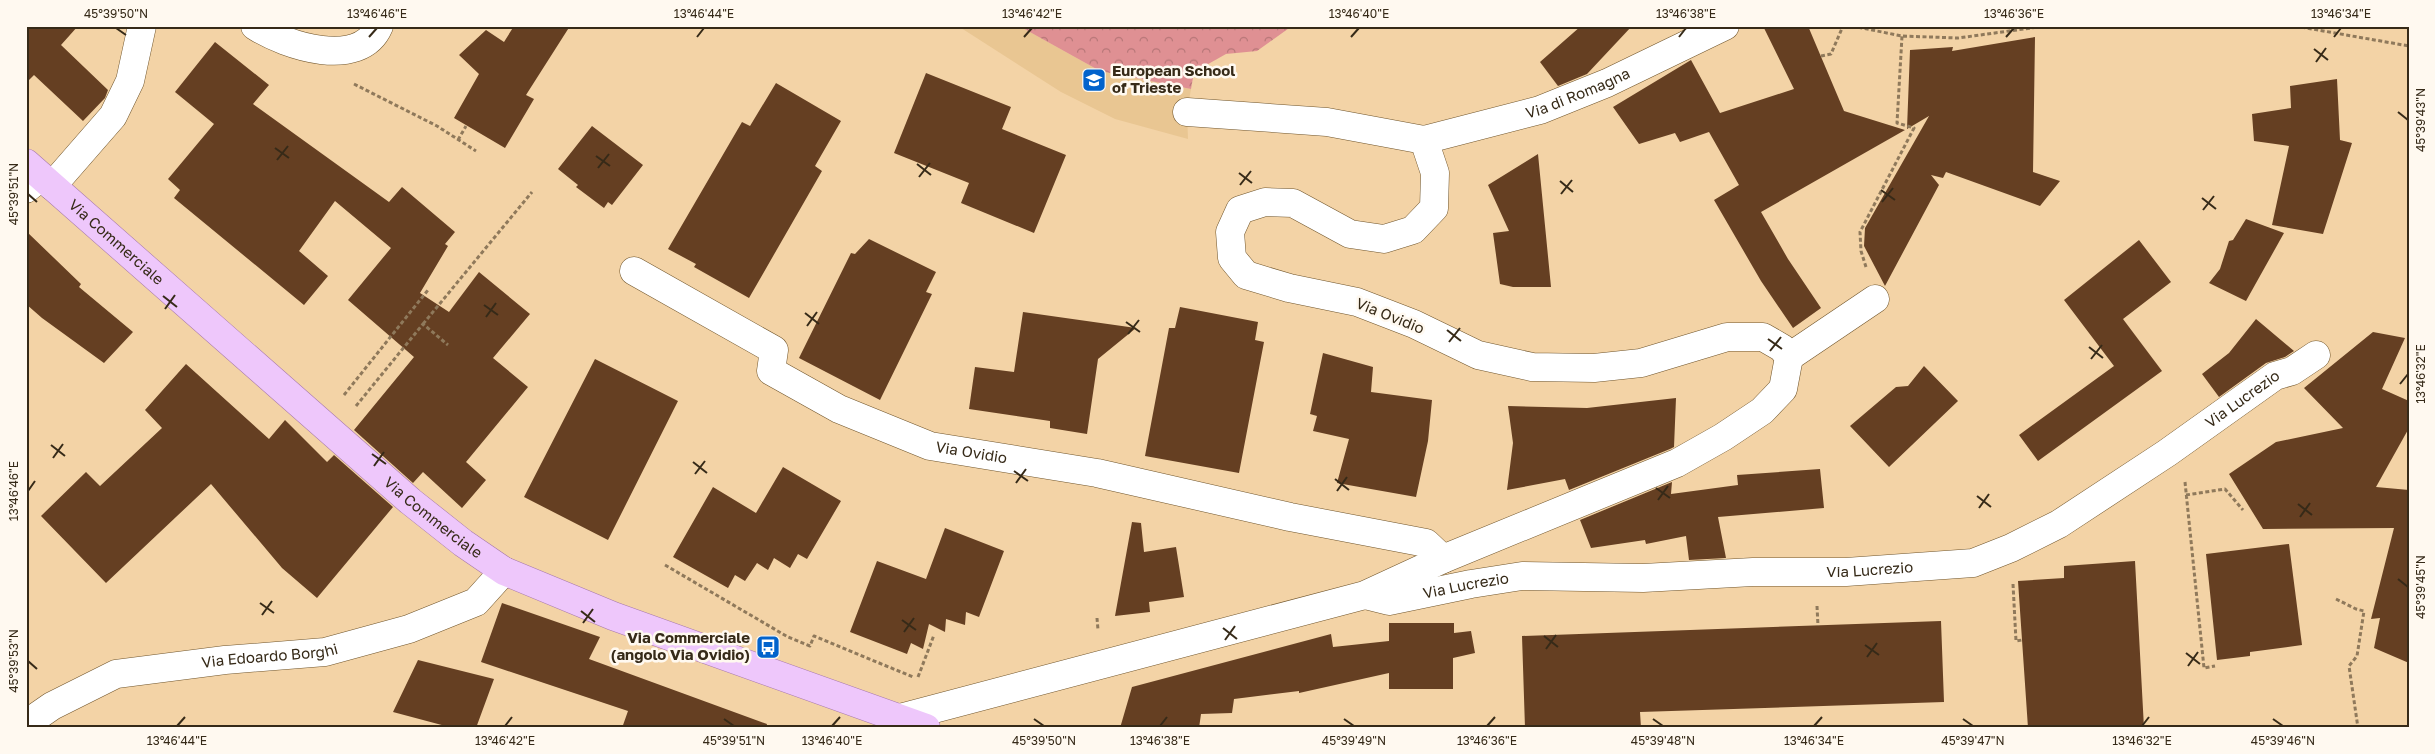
<svg xmlns="http://www.w3.org/2000/svg" width="2435" height="754" font-family="'Golos Text',sans-serif">
<style>
.built{fill:#e9c692}
.forest{fill:url(#forest-crowns)}
.building{fill:#653f22}
.lines{fill:none;stroke-linecap:round;stroke-linejoin:round}
.minor-casing{stroke:#70552b;stroke-width:29}
.major-casing{stroke:#a678aa;stroke-width:29}
.path{stroke:#8f795b;stroke-width:3;stroke-dasharray:4 2.5;stroke-linecap:butt}
.minor{stroke:#fff;stroke-width:28}
.major{stroke:#eec7fb;stroke-width:28}
.ticks{fill:none;stroke:#362a18;stroke-width:2}
.labels{text-anchor:middle;stroke-width:5;stroke-linejoin:round;paint-order:stroke}
.poi-label{font-size:15px;font-weight:bold;fill:#362a18;stroke:#fff9f0;text-anchor:start}
.street-label{font-size:15px;fill:#362a18;stroke:#fff9f0}
.neatline{fill:none;stroke:#362a18;stroke-width:2}
.ticks-label{font-size:12px;text-anchor:middle;fill:#362a18}
</style>
<defs>
<pattern id="forest-crowns" width="20" height="18" patternUnits="userSpaceOnUse" patternTransform="scale(1.25)"><rect width="20" height="18" fill="#df9093"/><path d="M2 6a3 3 0 1 1 6 0M12 15a3 3 0 1 1 6 0" fill="none" stroke="#b67677"/></pattern>
</defs>
<rect width="100%" height="100%" fill="#f3d3a6"/>
<path class="built" d="M958,26H1019L1100,71L1191,89L1187,112L1188,139L1115,119L1061,92Z"/>
<path class="forest" d="M1019,26H1292L1257,51L1226,54L1194,72L1191,89L1100,71Z"/>
<path class="building" d="M26,26H78L61,45L108,90L105,98L83,121L34,75L26,83Z
M514,26H570L526,95L534,99L505,148L454,118L479,74L459,55L486,30L504,42Z
M1581,26H1632L1587,74L1558,86L1540,62Z
M1763,26H1808L1844,111L1905,130L1761,212L1788,259L1821,308L1793,328L1761,281L1714,200L1739,185L1709,132L1680,142L1675,133L1639,144L1613,107L1691,60L1720,113L1794,89Z
M2035,37L2033,172L2060,181L2040,206L1946,172L1943,178L1931,175L1939,185L1885,286L1864,246L1865,228L1929,116L1907,129L1910,50L1953,47L1952,51Z
M215,42L269,85L253,104L389,202L402,187L455,232L445,244L448,246L420,293L449,312L479,272L530,314L493,358L528,387L466,462L486,480L462,508L423,472L413,483L354,430L414,357L348,300L391,248L335,201L299,251L328,276L304,305L174,198L180,190L168,179L214,124L175,92Z
M926,73L1011,107L1002,129L1066,155L1034,233L961,203L969,183L894,153Z
M2337,79L2340,140L2352,143L2323,234L2272,225L2289,146L2254,141L2252,114L2291,108L2290,86Z
M776,83L841,121L815,166L822,171L749,298L694,267L696,264L668,249L742,122L750,126Z
M592,126L643,165L612,205L608,202L604,208L576,187L578,185L558,169Z
M1538,154L1551,287H1513L1500,284L1493,233L1509,231L1488,185Z
M2246,219L2284,233L2246,301L2209,283L2220,269L2229,241L2233,240Z
M26,231L81,284L79,287L133,332L104,363L42,318L26,304Z
M869,239L936,272L926,292L932,294L880,400L799,358L851,253L855,254Z
M2139,240L2171,282L2123,319L2162,371L2038,461L2019,435L2114,366L2064,300Z
M1180,307L1258,322L1255,340L1264,342L1239,473L1145,456L1169,328H1175Z
M1023,312L1136,328L1098,359L1087,434L1050,428V421L969,409L975,367L1014,372Z
M2256,319L2294,351L2285,357L2266,363L2219,397L2202,374L2229,353Z
M2373,332L2405,338L2382,389L2409,401V428L2376,487L2409,490V663L2374,648L2380,618L2371,619L2394,528L2263,529L2229,474L2276,442L2343,428L2304,388Z
M1323,353L1373,367L1371,392L1432,400L1428,441L1416,497L1337,483L1349,439L1313,431L1317,416L1310,414Z
M595,359L678,401L608,540L524,497Z
M186,364L269,439L285,420L327,462L334,455L393,507L317,598L282,568L211,484L106,583L41,516L86,472L100,486L162,428L145,410Z
M1924,366L1958,401L1889,467L1850,426L1896,387L1908,386Z
M1676,398L1674,447L1670,449L1569,490L1565,479L1507,490L1513,443L1508,406L1587,408Z
M783,467L841,501L807,559L798,554L790,568L774,558L768,570L757,563L745,581L735,575L728,588L673,557L713,487L756,513Z
M1820,469L1824,508L1718,517L1726,558L1689,560L1686,536L1646,544L1645,540L1591,548L1580,520L1672,482L1671,494L1738,485L1737,475Z
M1132,522L1141,523L1144,552L1176,547L1184,597L1149,602L1150,612L1115,616Z
M945,528L1004,551L979,617L966,612L965,625L946,619L945,632L929,624L923,649L911,643L907,654L850,632L877,561L926,579Z
M2289,544L2302,645L2250,652V656L2217,660L2206,554Z
M2135,561L2144,728H2028L2018,581L2064,578V566Z
M502,603L600,637L589,659L767,724L766,728H622L628,711L481,662Z
M1941,621L1944,702L1640,712L1641,728H1525L1522,636Z
M1389,623H1454V633L1471,631L1475,653L1453,658V689H1389V673L1299,693V691L1234,699L1232,713L1201,714L1199,728H1120L1132,687L1331,634L1333,647L1389,641Z
M418,660L494,679L476,728H453L393,712Z"/>
<g class="lines">
<g class="minor-casing">
<g id="minor">
<path d="M255,26C286,46 360,70 379,26"/>
<path id="s1" d="M1424,140L1540,110L1607,83L1725,26"/>
<path d="M52,186L113,116L130,81L142,26"/>
<path d="M26,189L41,177"/>
<path id="s2" d="M634,271L774,350L771,371L839,409L930,446L1097,473L1290,517L1426,543L1443,559"/>
<path d="M1789,357L1875,299"/>
<path id="s3" d="M1369,596L1389,601L1471,584L1522,576L1643,578L1753,572H1846L1973,563L2011,548L2059,524L2167,453L2275,376L2292,371L2316,355"/>
<path d="M896,719L1365,595L1443,559L1677,463L1723,437L1762,411L1783,389L1789,357L1782,348L1763,337H1727L1641,363L1594,368L1532,367L1478,355L1414,324L1357,302L1289,288L1246,275L1232,258L1230,232L1240,210L1265,202L1293,203L1350,234L1384,239L1413,230L1434,208L1435,173L1424,140L1327,122L1187,112"/>
<path id="s4" d="M26,724L52,706L116,674L225,660L325,652L409,629L476,602L504,571"/>
</g>
</g>
<g class="major-casing">
<g id="major">
<path id="s5" d="M26,163L410,501L463,543L504,571L613,616L926,728"/>
</g>
</g>
<path class="path" d="M1852,26L1902,36L1958,38L2046,26
M2295,26L2409,46
M1821,56L1831,54L1843,26
M354,84L437,126L476,151
M458,140L466,126
M1866,267L1861,251L1860,232L1914,128L1897,123L1902,36
M423,324L532,192
M344,395L428,290
M356,406L423,324L448,345
M2185,482L2204,668L2215,666
M2186,495L2225,489L2243,510
M665,565L788,637L810,646L814,636L913,677
M2013,584L2016,641L2022,640
M2336,599L2356,609L2364,611L2357,656L2349,666L2358,728
M1817,606L1818,626
M1097,618L1098,630
M918,677L934,635"/>
<use href="#minor" class="minor"/>
<use href="#major" class="major"/>
</g>
<path class="ticks" d="M116,28L126,35M369,37L377,28M697,37L704,28M1024,37L1032,28M1351,37L1359,28M1679,37L1686,28M2006,37L2014,28M2334,37L2341,28M2314,49L2328,60M2316,62L2326,48M2398,112L2408,120M275,148L289,158M596,156L610,166M277,160L288,146M917,164L931,175M598,168L609,154M1239,173L1252,183M919,177L930,163M1560,181L1573,192M1240,185L1251,171M1881,190L1895,200M28,194L37,202M1561,194L1572,180M2202,198L2216,209M1882,202L1893,188M2203,210L2214,196M163,296L177,307M484,305L498,315M165,309L175,295M805,313L819,324M486,317L496,303M1126,322L1140,332M807,326L817,312M1447,330L1461,341M1128,334L1139,320M1768,339L1782,349M1449,342L1460,328M2089,347L2103,358M1770,351L1781,337M2091,359L2102,345M2400,384L2408,374M51,445L65,456M372,454L386,464M53,458L63,444M693,462L707,473M374,466L384,452M1014,471L1028,481M695,474L705,461M1335,479L1349,490M1016,483L1026,469M1656,488L1670,498M28,491L35,481M1337,491L1347,477M1977,496L1991,507M1658,500L1668,486M2298,504L2312,515M1979,508L1989,494M2300,517L2310,503M2398,579L2408,587M260,603L274,613M581,611L595,622M262,615L272,601M902,620L916,630M583,623L593,609M1223,628L1237,639M904,632L914,618M1544,636L1558,647M1225,640L1235,626M1865,645L1879,655M1546,649L1556,635M2186,653L2200,664M1867,657L1877,643M28,661L37,669M2188,666L2198,652M724,719L734,726M1034,719L1044,726M1344,719L1354,726M1653,719L1663,726M1963,719L1973,726M2273,719L2283,726M177,726L185,717M505,726L512,717M832,726L840,717M1160,726L1167,717M1487,726L1495,717M1814,726L1822,717M2142,726L2149,717"/>
<defs>
<g id="school-square" transform="scale(1.25)"><rect x="-9" y="-9" width="18" height="18" rx="4" fill="#0263cc" stroke="#fff9f0"/><path d="M0-5L7-2L0 1L-7-2ZM-4 1L0 2.5L4 1V4Q0 6-4 4Z" fill="#fff"/></g>
<g id="bus-square" transform="scale(1.25)"><rect x="-9" y="-9" width="18" height="18" rx="4" fill="#0263cc" stroke="#fff9f0"/><path d="M-5-6H5V4H4V6H2V4H-2V6H-4V4H-5ZM-3.5-4V0h7V-4ZM-3.5 1.2v1.5H-2V1.2ZM2 1.2v1.5H3.5V1.2Z" fill="#fff"/></g>
</defs>
<g fill-rule="evenodd">
<use href="#school-square" x="1094" y="80"/>
<use href="#bus-square" x="768" y="647"/>
</g>
<g class="labels">
<g class="poi-label">
<text x="1112" y="76">European School<tspan x="1112" dy="17">of Trieste</tspan></text>
<text x="750" y="643" text-anchor="end">Via Commerciale<tspan x="750" dy="17">(angolo Via Ovidio)</tspan></text>
</g>
<g class="street-label">
<text dy="5" stroke="none"><textPath href="#s1" startOffset="161">Via di Romagna</textPath></text>
<text dy="5" stroke="none"><textPath href="#s5" startOffset="120">Via Commerciale</textPath></text>
<text transform="translate(1390 316) rotate(22)" y="5">Via Ovidio</text>
<text dy="5" stroke="none"><textPath href="#s3" startOffset="924">Via Lucrezio</textPath></text>
<text dy="5" stroke="none"><textPath href="#s2" startOffset="400">Via Ovidio</textPath></text>
<text dy="5" stroke="none"><textPath href="#s5" startOffset="540">Via Commerciale</textPath></text>
<text dy="5" stroke="none"><textPath href="#s3" startOffset="504">Via Lucrezio</textPath></text>
<text dy="5" stroke="none"><textPath href="#s3" startOffset="99">Via Lucrezio</textPath></text>
<text dy="5" stroke="none"><textPath href="#s4" startOffset="258">Via Edoardo Borghi</textPath></text>
</g>
</g>
<rect width="2435" height="754" fill="none" stroke="#fff9f0" stroke-width="55"/>
<rect x="28" y="28" width="2380" height="698" class="neatline"/>
<g class="ticks-label">
<text x="116" y="18">45°39'50"N</text>
<text x="377" y="18">13°46'46"E</text>
<text x="704" y="18">13°46'44"E</text>
<text x="1032" y="18">13°46'42"E</text>
<text x="1359" y="18">13°46'40"E</text>
<text x="1686" y="18">13°46'38"E</text>
<text x="2014" y="18">13°46'36"E</text>
<text x="2341" y="18">13°46'34"E</text>
<text transform="translate(2421 120) rotate(-90)" y="4">45°39'43"N</text>
<text transform="translate(14 194) rotate(-90)" y="4">45°39'51"N</text>
<text transform="translate(2421 374) rotate(-90)" y="4">13°46'32"E</text>
<text transform="translate(14 491) rotate(-90)" y="4">13°46'46"E</text>
<text transform="translate(2421 587) rotate(-90)" y="4">45°39'45"N</text>
<text transform="translate(14 661) rotate(-90)" y="4">45°39'53"N</text>
<text x="177" y="745">13°46'44"E</text>
<text x="505" y="745">13°46'42"E</text>
<text x="734" y="745">45°39'51"N</text>
<text x="832" y="745">13°46'40"E</text>
<text x="1044" y="745">45°39'50"N</text>
<text x="1160" y="745">13°46'38"E</text>
<text x="1354" y="745">45°39'49"N</text>
<text x="1487" y="745">13°46'36"E</text>
<text x="1663" y="745">45°39'48"N</text>
<text x="1814" y="745">13°46'34"E</text>
<text x="1973" y="745">45°39'47"N</text>
<text x="2142" y="745">13°46'32"E</text>
<text x="2283" y="745">45°39'46"N</text>
</g>
</svg>
